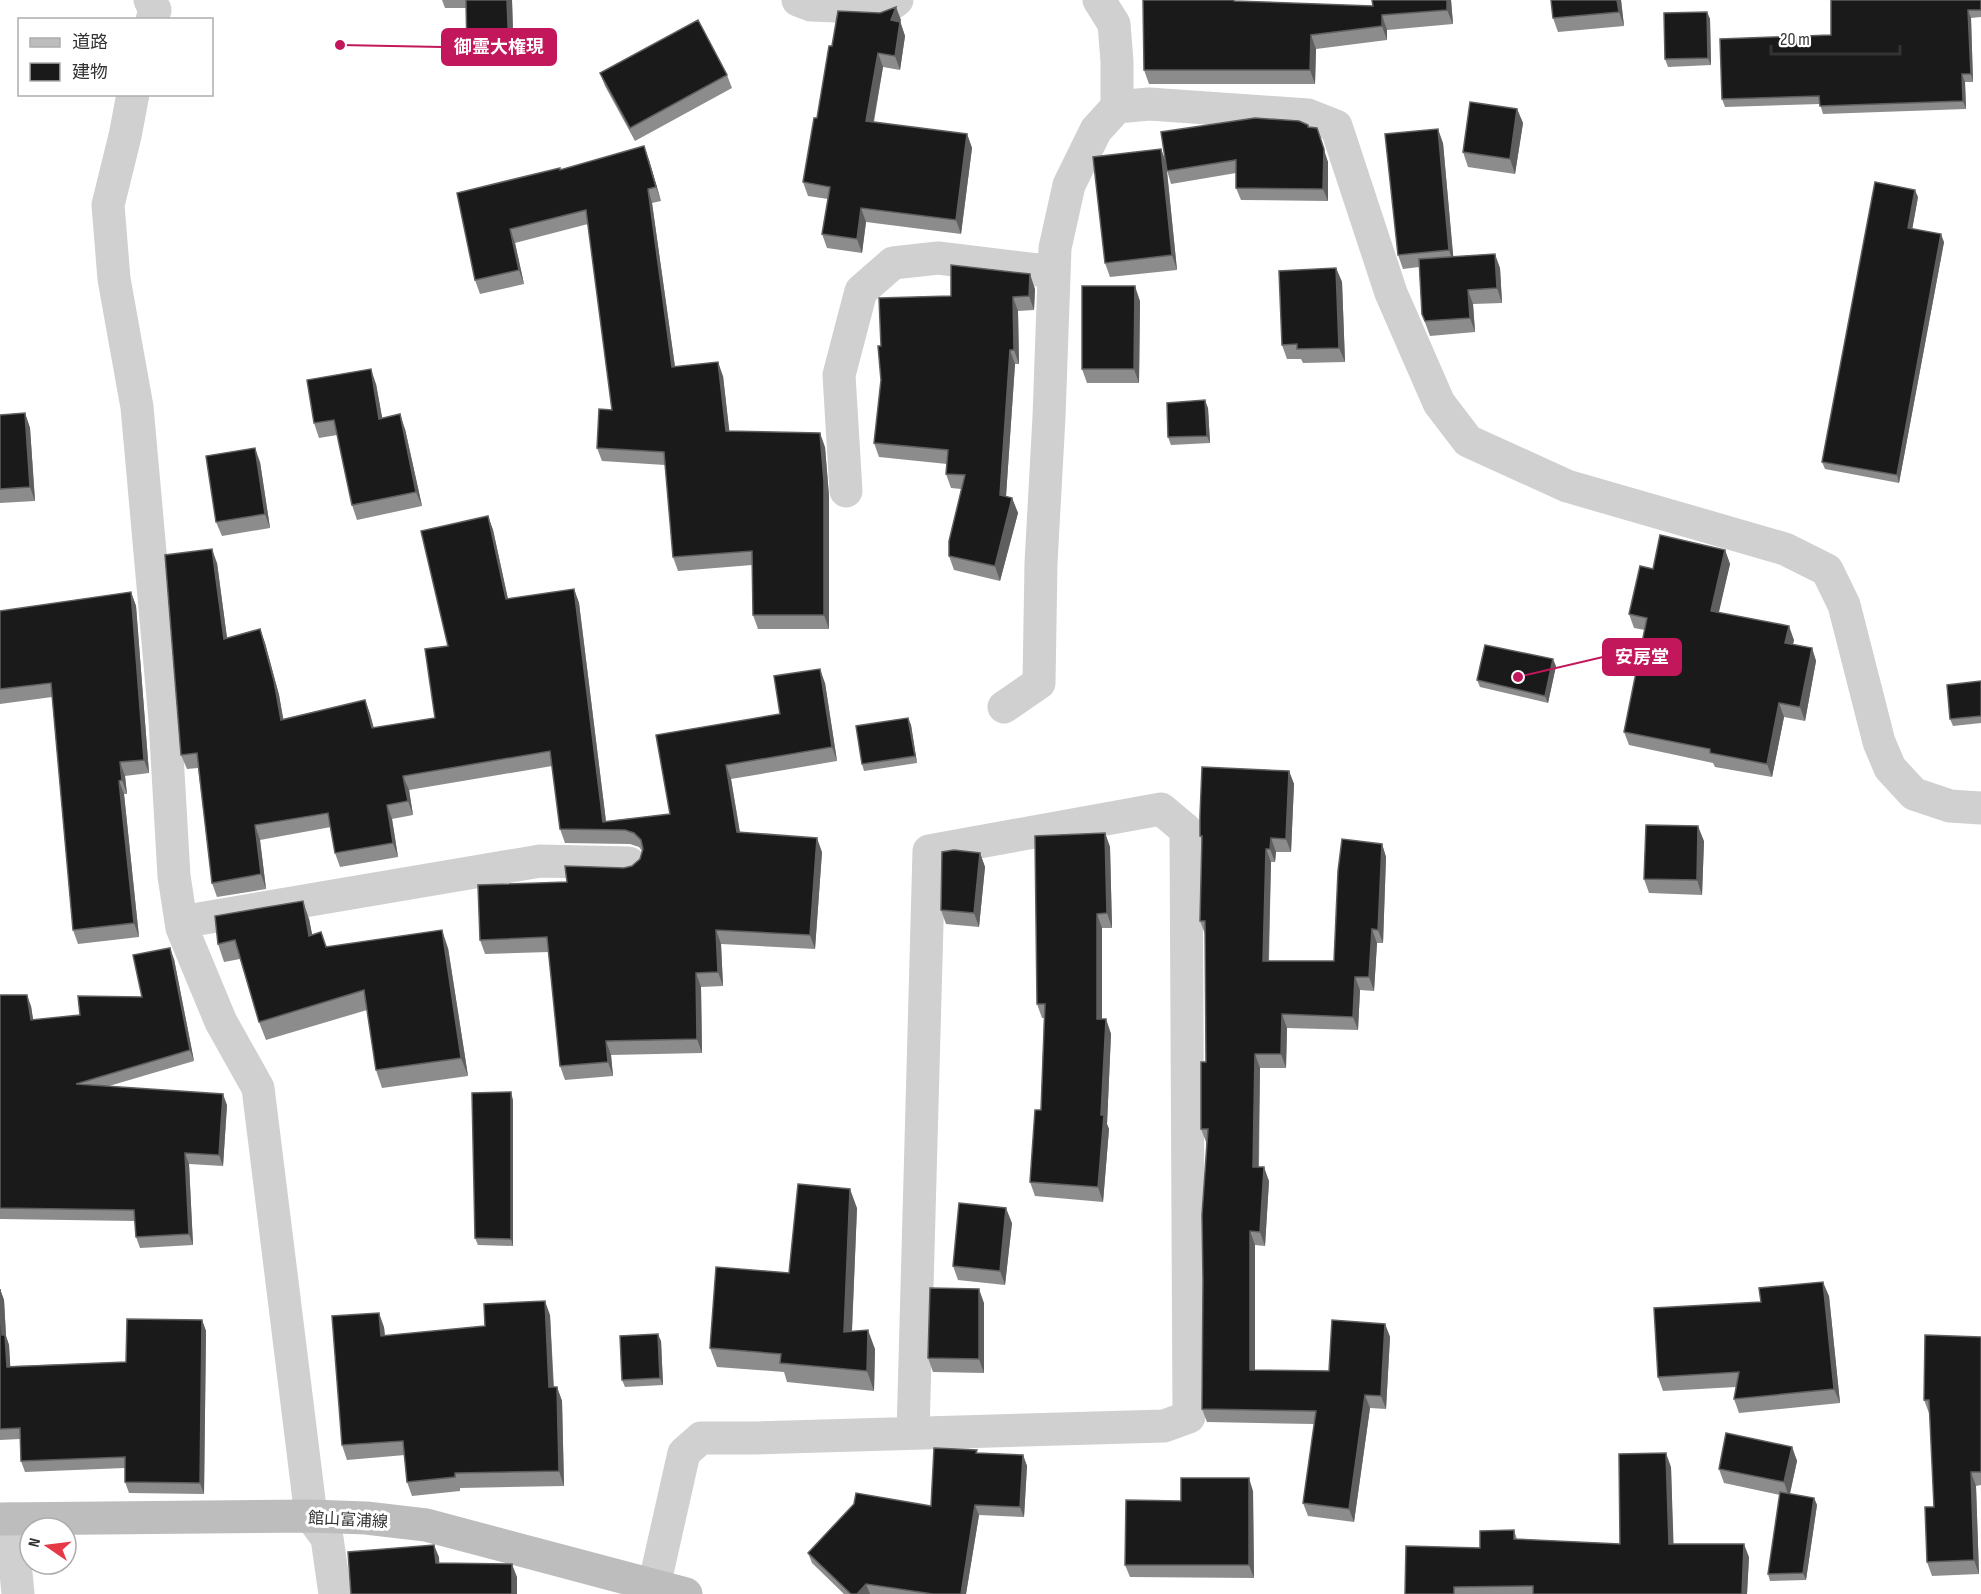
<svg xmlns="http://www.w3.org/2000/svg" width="1981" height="1594" font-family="'Sofia Sans Condensed','Noto Sans JP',sans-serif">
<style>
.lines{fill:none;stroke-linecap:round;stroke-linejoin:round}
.minor{stroke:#d0d0d0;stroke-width:33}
.secondary{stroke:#bdbdbd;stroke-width:33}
.wall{fill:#8c8c8c}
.shaded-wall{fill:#5f5f5f}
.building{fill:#1a1a1a;stroke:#5f5f5f;stroke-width:1.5}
.labels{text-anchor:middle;stroke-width:6;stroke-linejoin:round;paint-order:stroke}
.street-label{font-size:16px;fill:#333;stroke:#fff}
.leader{fill:none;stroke:#c2185b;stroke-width:2}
.callout-dot{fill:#c2185b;stroke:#fff;stroke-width:2}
.callout{fill:#c2185b;stroke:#c2185b;stroke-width:2}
.callout-label{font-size:18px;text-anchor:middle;font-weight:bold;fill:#fff}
</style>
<rect width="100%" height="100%" fill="#fff"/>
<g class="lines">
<path class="minor" d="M150,0L155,10L152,20
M798,0L811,5L886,8L897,0
M1099,0L1114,24L1117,61V107
M133,94L125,136L108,205L114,279L137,407L165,720L174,876L182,928L221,1022L258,1088L311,1516L327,1538L335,1594
M846,491L839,375L861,291L893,263L938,258L1054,272
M1004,707L1039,683L1041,563L1049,417L1055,248L1069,185L1096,130L1117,107L1149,104L1308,115L1336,126L1391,293L1439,403L1468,441L1567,486L1785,549L1827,570L1844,605L1879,742L1890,768L1914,794L1950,806L1981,808
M181,922L540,861L629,863
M11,1519L18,1594
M654,1586L684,1453L701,1438H754L1164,1426L1189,1417L1186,830L1161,809L929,851L913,1433"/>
<path class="secondary" d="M0,1519L311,1516L366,1518L426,1525L686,1594"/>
</g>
<path class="wall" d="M442,0H512L514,64L471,65L467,52L466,8H445Z
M1372,0H1451L1453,24L1387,30V40L1316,49L1315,84H1149L1144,70L1235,1L1373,6Z
M1551,0H1621L1624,26L1558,32L1553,18Z
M1981,0V17L1971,18L1973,82H1965L1966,109L1823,114L1820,104L1725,107L1722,99L1831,35Z
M896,7L905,36L900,70L883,67L874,122L967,134L972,148L961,234L866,222L862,253L827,248L822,234L828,199L808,196L803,182L832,46L880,13Z
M1707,12L1710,19L1711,65L1668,67L1665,59Z
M600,73L727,75L732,88L635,141L605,86Z
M1517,109L1523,123L1515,174L1468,167L1463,152Z
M1308,125L1328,162V201L1241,200L1236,188V173L1171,184L1167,170L1177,270L1110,277L1105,263L1161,149L1166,162Z
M1443,143L1453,257L1500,268L1502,303L1473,304L1475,332L1430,336L1422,314L1419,267L1403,269L1398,255Z
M649,160L661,201L652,203L675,367L723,376L729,431L825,447L829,496V629H758L753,615L752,565L678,571L673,557L665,465L602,461L597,448L612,410L588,224L515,243L524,284L480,294L475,280L457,193L560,170Z
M1918,197L1912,229L1944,242L1899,483L1825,469L1822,462Z
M1336,268L1342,282L1345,362L1303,363L1301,359H1287L1282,345Z
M1035,289L1034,310L1018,311L1019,364H1015L1006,497L1012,498L1018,513L1000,581L954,570L949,556L961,489L951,488L946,474L947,464L879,457L874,443L881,380V346L951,296Z
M1140,301L1139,383H1087L1082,369Z
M376,384L382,418L405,429L422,506L357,520L352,505L337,435L319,438L314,423Z
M1208,408L1210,443L1171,445L1168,437Z
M25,413L30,428L35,501L0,503V415Z
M260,462L270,528L222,536L216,522Z
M488,516L493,530L508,599L574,589L579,603L606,821L670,814L780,714L825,683L837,761L731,779L740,832L822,852L815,949L721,944L723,986L701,987L702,1053L611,1055L613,1076L565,1080L560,1066L549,952L485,954L480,940L567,882L632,866L640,859L642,851L639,847L630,844L565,843L560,829L552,766L409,790L413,815L392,819L398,857L340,867L335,853L331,827L260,840L266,889L217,897L212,883L198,768L187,769L181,755L217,563L227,638L260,629L265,643L279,695L283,719L365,700L370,714L374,728L435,718L448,646Z
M1725,550L1730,564L1718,613L1794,640L1793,644L1812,648L1816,661L1805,721L1784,717L1772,777L1715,767L1713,763L1629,745L1624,732L1645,630L1634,628L1629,614L1653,569Z
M131,592L136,606L149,773L125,776L127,794H124L139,937L78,944L73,930L52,697L0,704V611Z
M1556,666L1548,703L1480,687L1477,680Z
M1981,681V723L1953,726L1950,719Z
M908,718L911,725L917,763L864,771L862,764Z
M1289,771L1294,784L1291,852H1276L1275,862H1271L1269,961H1334L1382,844L1386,857L1383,943H1377L1374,991L1360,990L1358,1030L1287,1028L1286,1068H1260L1259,1167L1269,1181L1265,1246L1255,1245V1370L1329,1371L1385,1324L1390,1337L1386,1409L1370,1408L1354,1522L1308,1516L1303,1503L1314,1424L1207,1422L1202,1409L1206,1142L1201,1129L1206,1062L1205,934L1200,921L1202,840L1200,836Z
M1105,833L1110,847L1112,928H1102V1019H1106L1111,1034L1107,1124L1109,1129L1103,1202L1035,1196L1030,1182L1041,1110L1044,1018H1042L1037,1004Z
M1704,841L1702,895L1649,893L1644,879Z
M980,853L985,867L979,927L946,924L941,910Z
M309,919L312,935L327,946L448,948L468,1076L382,1088L376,1070L367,1010L266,1040L259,1022L240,959L224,962L218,944Z
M174,959L194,1061L109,1086L227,1105L223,1166L189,1164L193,1245L140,1248L136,1237L135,1221L0,1219V995L31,1006L33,1020L80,1015L142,997Z
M513,1100V1246L478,1245L475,1238Z
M857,1208L852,1332L875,1349L874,1391L787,1382L784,1372L717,1367L710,1348Z
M1012,1223L1005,1285L958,1280L953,1266Z
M0,1289L4,1300L6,1336L9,1345L10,1366L126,1362L202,1320L206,1331L204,1494L129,1493L125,1482V1468L25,1472L21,1461L20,1439L0,1440Z
M1829,1296L1840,1403L1739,1413L1734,1399L1736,1387L1663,1391L1658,1377L1761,1302Z
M984,1303V1373L933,1372L928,1358Z
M550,1315L554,1387H557L562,1401L564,1486L460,1488V1491L412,1496L407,1482L405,1455L347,1460L342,1445L384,1327L385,1336L485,1326Z
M1981,1337V1485L1976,1486L1979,1574L1932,1576L1927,1562L1934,1507L1930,1414L1929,1413L1924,1400Z
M661,1341L663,1385L625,1387L622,1380Z
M1792,1447L1797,1461L1790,1494L1814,1498L1817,1505L1806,1580L1770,1581L1768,1574L1780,1495L1724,1483L1719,1469Z
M978,1454L1023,1455L1027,1466L1024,1517L979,1515L966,1594H844L812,1563L808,1553L931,1506Z
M1671,1467L1673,1544L1749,1557L1747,1594H1405L1480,1548L1514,1530L1517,1539L1620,1544Z
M1253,1491L1254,1578L1130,1577L1125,1565L1181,1501Z"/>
<path class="shaded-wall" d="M507,0H512L514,64L509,50Z
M1447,0H1451L1453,24L1447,10Z
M1617,0H1621L1624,26L1619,12Z
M896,7L901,20L896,34L891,20Z
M1968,10L1971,18L1973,82L1971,74Z
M1707,12L1710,19L1711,65L1708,58Z
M1382,15L1387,30V40L1382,26Z
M900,22L905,36L900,70L895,56Z
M1311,35L1316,49L1315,84L1310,70Z
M878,53L883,67L871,135L866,121Z
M1962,74L1965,82L1966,109L1963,101Z
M1517,109L1523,123L1515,174L1510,159Z
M1317,128L1328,162V201L1323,189Z
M1438,129L1443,143L1454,264L1449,250Z
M967,134L972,148L961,234L956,220Z
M644,146L649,160L661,201L656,187Z
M1161,149L1166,163L1177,270L1172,255Z
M648,189L652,203L677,381L672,367Z
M1915,190L1918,197L1911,236L1908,228Z
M861,208L866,222L862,253L857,239Z
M510,229L515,243L524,284L519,270Z
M1941,234L1944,242L1899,483L1897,475Z
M1495,254L1500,268L1502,303L1497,288Z
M1336,268L1342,282L1345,362L1339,348Z
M1030,274L1035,289L1034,310L1029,296Z
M1135,286L1140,301L1139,383L1134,369Z
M1468,290L1473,304L1475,332L1470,318Z
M1013,297L1018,311L1019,364L1014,350Z
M1010,350L1015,364L1005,510L1000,495Z
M718,362L723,376L731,445L726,431Z
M371,369L376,384L385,433L379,419Z
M1205,400L1208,408L1210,443L1207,436Z
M25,413L30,428L35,501L30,487Z
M400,414L405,429L422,506L416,492Z
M820,433L825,447L829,496V629L824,615Z
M255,448L260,462L270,528L265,514Z
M1012,498L1018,513L1000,581L995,566Z
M488,516L493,530L511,613L506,599Z
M212,549L217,563L229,653L224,639Z
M1725,550L1730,564L1716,625L1711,611Z
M574,589L579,603L607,830L603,822Z
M131,592L136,606L149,773L144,760Z
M1789,626L1794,640L1790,656L1785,643Z
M260,629L265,643L279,695L286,734L281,720Z
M1812,648L1816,661L1805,721L1800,707Z
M1553,659L1556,666L1548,703L1545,696Z
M820,669L825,683L837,761L832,747Z
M365,700L370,714L377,742L372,728Z
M1779,703L1784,717L1772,777L1767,764Z
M908,718L911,725L917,763L915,756Z
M120,762L125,776L127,794L122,780Z
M726,765L731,779L742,846L737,832Z
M1289,771L1294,784L1291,852L1286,839Z
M403,776L409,790L413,815L408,801Z
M119,781L124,794L139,937L134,923Z
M387,805L392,819L398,857L393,843Z
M255,825L260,840L266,889L261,874Z
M1698,826L1704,841L1702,895L1697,880Z
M1105,833L1110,847L1112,928L1107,913Z
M817,838L822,852L815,949L810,935Z
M1271,838L1276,852L1275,862L1270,849Z
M1382,844L1386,857L1383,943L1378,930Z
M1266,849L1271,862L1268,974L1263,961Z
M980,853L985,867L979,927L974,913Z
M303,901L309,919L316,953L309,936Z
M1097,914L1102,928V1033L1097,1019Z
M1372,929L1377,943L1374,991L1369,977Z
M442,930L448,948L468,1076L461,1058Z
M716,930L721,944L723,986L718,972Z
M170,948L174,959L194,1061L190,1050Z
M696,973L701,987L702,1053L697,1039Z
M1355,977L1360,990L1358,1030L1353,1017Z
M27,995L31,1006L35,1031L31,1020Z
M1282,1014L1287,1028L1286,1068L1281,1054Z
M1106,1019L1111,1034L1107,1124L1109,1129L1103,1202L1098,1187Z
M606,1041L611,1055L613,1076L608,1062Z
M1255,1054L1260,1068L1258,1180L1253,1167Z
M511,1092L513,1100V1246L511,1239Z
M223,1094L227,1105L223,1166L219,1155Z
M185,1153L189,1164L193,1245L189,1234Z
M1264,1167L1269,1181L1265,1246L1260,1232Z
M850,1189L857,1208L851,1351L844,1332Z
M1006,1208L1012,1223L1005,1285L1000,1271Z
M1250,1231L1255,1245V1384L1250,1370Z
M1823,1282L1829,1296L1840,1403L1834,1389Z
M0,1289L4,1300L6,1336L9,1345L11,1378L7,1367L2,1335Z
M979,1289L984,1303V1373L979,1359Z
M545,1301L550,1315L554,1401L549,1387Z
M379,1313L384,1327L386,1351L381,1336Z
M202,1320L206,1331L204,1494L200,1483Z
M1385,1324L1390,1337L1386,1409L1381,1396Z
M868,1330L875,1349L874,1391L867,1371Z
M658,1334L661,1341L663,1385L660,1378Z
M557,1387L562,1401L564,1486L559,1471Z
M1365,1395L1370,1408L1354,1522L1349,1509Z
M1792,1447L1797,1461L1789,1497L1784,1482Z
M1666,1453L1671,1467L1674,1557L1669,1544Z
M1023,1455L1027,1466L1024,1517L1020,1507Z
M1971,1472L1976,1486L1979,1574L1974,1560Z
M1249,1478L1253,1491L1254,1578L1249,1565Z
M1814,1498L1817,1505L1806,1580L1803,1573Z
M975,1505L979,1515L966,1594H961Z
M1744,1544L1749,1557L1747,1594H1742Z
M434,1545L439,1557L440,1575L436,1563Z
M512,1564L517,1577V1594H512Z
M866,1584L870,1594H857Z"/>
<path class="building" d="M466,0H507L509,50L467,52Z
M1143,0H1234V1L1373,6L1372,0H1447V10L1382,15V26L1311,35L1310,70H1144Z
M1551,0H1617L1619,12L1553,18Z
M1831,0H1981V10H1968L1971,74H1962L1963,101L1820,106L1819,96L1722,99L1720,39L1831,35Z
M896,7L891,20L900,22L895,56L878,53L866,121L967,134L956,220L861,208L857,239L822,234L830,187L803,182L814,118H817L829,46H832L838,11L880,13Z
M1707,12L1708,58L1665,59L1664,13Z
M698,20L727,75L630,128L600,73Z
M1470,102L1517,109L1510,159L1463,152Z
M1255,118L1299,121L1308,125V127L1317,128L1324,149L1323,189L1236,188V160L1167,171L1161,132Z
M1438,129L1449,250L1398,255L1385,134Z
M644,146L656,187L648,189L672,367L718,362L726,431L820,433L824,482V615H753L752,551L673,557L664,452L597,448L599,409L612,410L586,210L510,229L519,270L475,280L457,193L560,168V170Z
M1161,149L1172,255L1105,263L1093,157Z
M1875,182L1915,190L1908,228L1941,234L1897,475L1822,462Z
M1495,254L1497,288L1468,290L1470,318L1425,321L1422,314L1419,259Z
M951,265L1030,274L1029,296L1013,297L1014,350H1010L1000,495L1012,498L995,566L949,556V541L965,475L946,474L948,450L874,443L881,380L878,346H881L879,298L951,296Z
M1336,268L1339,348L1297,349V344L1282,345L1279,271Z
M1082,286H1135L1134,369H1082Z
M371,369L379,419L400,414L416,492L352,505L334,420L314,423L307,380Z
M1205,400L1207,436L1168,437L1167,403Z
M25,413L30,487L0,489V415Z
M255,448L265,514L216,522L206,456Z
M488,516L506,599L574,589L603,822L670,814L656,735L780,714L774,676L820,669L832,747L726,765L737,832L817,838L810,935L716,930L718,972L696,973L697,1039L606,1041L608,1062L560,1066L547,937L480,940L478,885L567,882L565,866L624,868L632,866L640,859L643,849L641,840L634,833L625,830L560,829L550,751L403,776L408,801L387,805L393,843L335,853L328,813L255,825L261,874L212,883L197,753L181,755L165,555L212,549L224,639L260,629L274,681L281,720L365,700L372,728L435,718L425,649L448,646L421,531Z
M1660,535L1725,550L1711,611L1789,626L1785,643L1812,648L1800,707L1779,703L1767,764L1710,753V749L1624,732L1647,618L1629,614L1640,566L1653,569Z
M131,592L144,760L120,762L122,780L119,781L134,923L73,930L51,683L0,689V611Z
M1485,645L1553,659L1545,696L1477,680Z
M1981,681V716L1950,719L1947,685Z
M908,718L915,756L862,764L856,726Z
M1202,767L1289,771L1286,839L1271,838L1270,849H1266L1263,961H1334L1338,871L1342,839L1382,844L1378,930L1372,929L1369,977H1355L1353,1017L1282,1014L1281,1054H1255L1253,1167H1264L1260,1232L1250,1231V1370L1329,1371L1332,1320L1385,1324L1381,1396L1365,1395L1349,1509L1303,1503L1316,1411L1202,1409L1203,1281L1202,1215L1208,1129H1201V1062H1206L1205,921H1200L1202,836H1200V816Z
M1646,825L1698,826L1697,880L1644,879Z
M1105,833L1107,913L1097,914V1019H1106L1101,1115H1104L1098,1187L1030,1182L1035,1110H1041L1045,1004H1037L1035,836Z
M954,850L980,853L974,913L941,910L942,852Z
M303,901L309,936L321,932L326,947L442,930L461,1058L376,1070L364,990L259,1022L235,940L218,944L215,916Z
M170,948L190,1050L76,1084L223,1094L219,1155L185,1153L189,1234L136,1237L134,1210L0,1208V995H27L31,1020L80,1015L78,996L142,997L133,955Z
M511,1092V1239L475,1238L472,1093Z
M798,1184L850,1189L844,1332L868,1330L867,1371L780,1363L781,1354L710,1348L716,1267L789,1273Z
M959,1203L1006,1208L1000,1271L953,1266Z
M1823,1282L1834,1389L1734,1399L1739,1372L1658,1377L1654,1308L1761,1302L1759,1288Z
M930,1288L979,1289V1359L928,1358Z
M0,1289L2,1335H5L7,1367L126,1362L127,1319L202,1320L200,1483L125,1482V1457L21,1461L20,1428L0,1429Z
M545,1301L549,1387H557L559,1471L455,1473V1477L407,1482L403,1441L342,1445L332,1316L379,1313L381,1336L485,1326L484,1304Z
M658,1334L660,1378L622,1380L620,1336Z
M1925,1335L1981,1337V1472H1971L1974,1560L1927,1562L1925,1507H1934L1929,1400H1924Z
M1726,1433L1792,1447L1784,1482L1719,1469Z
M934,1448L977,1450L976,1453L1023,1455L1020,1507L975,1505L961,1594H933L866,1584L857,1594H851L808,1553L854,1504L856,1493L931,1506Z
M1666,1453L1669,1544H1744L1742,1594H1533V1586L1454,1587V1594H1405L1406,1546L1480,1548V1531L1514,1530V1539L1620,1544L1619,1454Z
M1181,1478H1249V1565H1125L1126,1500L1181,1501Z
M1780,1492L1814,1498L1803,1573L1768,1574Z
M434,1545L436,1563L512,1564V1594H351L348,1552Z"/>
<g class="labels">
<g class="street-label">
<text transform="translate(348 1519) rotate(3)" y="6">館山富浦線</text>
</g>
</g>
<path class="leader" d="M340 45L442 47M1518 677L1603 657"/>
<g class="callout-dot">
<circle cx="340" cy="45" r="6"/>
<circle cx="1518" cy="677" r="6"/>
</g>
<g class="callout">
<rect x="442" y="29" width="114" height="36" rx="6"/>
<rect x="1603" y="639" width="78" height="36" rx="6"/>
</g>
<g class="callout-label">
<text x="499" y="53">御霊大権現</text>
<text x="1642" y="663">安房堂</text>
</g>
<rect x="18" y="18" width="195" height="78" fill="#ffffff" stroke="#adadad" stroke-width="1.5"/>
<rect x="30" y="38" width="30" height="9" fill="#bdbdbd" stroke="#adadad" stroke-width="1.5"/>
<text x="72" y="48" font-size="18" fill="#333333">道路</text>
<rect x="30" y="63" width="30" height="18" fill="#1a1a1a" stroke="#adadad" stroke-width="1.5"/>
<text x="72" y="78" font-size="18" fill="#333333">建物</text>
<g transform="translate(48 1546) rotate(284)"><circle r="28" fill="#ffffff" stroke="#adadad" stroke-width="1.5"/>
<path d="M0-4.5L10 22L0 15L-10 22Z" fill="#e63946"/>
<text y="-9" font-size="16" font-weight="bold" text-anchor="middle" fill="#333333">N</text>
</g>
<path d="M1771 45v9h129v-9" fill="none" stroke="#333333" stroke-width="3"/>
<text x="1780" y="45" font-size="18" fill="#333333" stroke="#ffffff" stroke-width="4.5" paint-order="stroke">20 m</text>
</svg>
